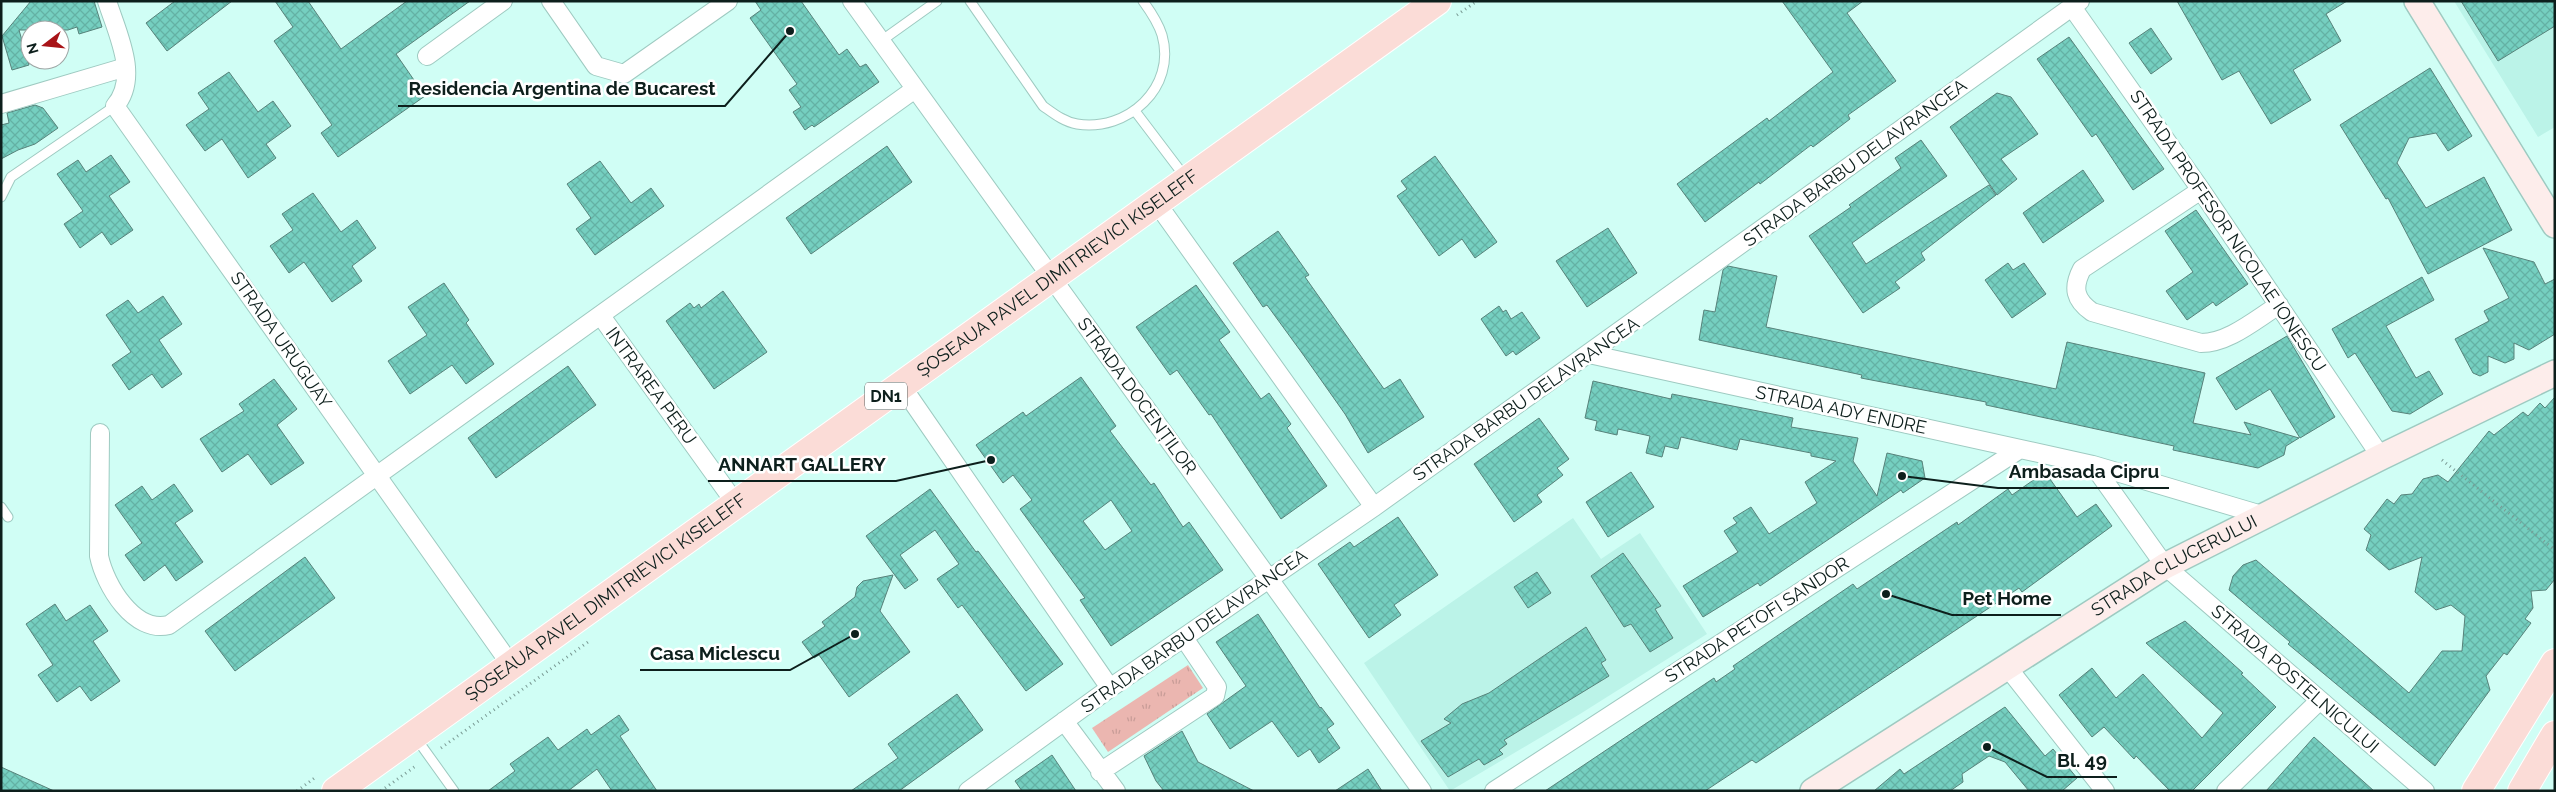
<svg xmlns="http://www.w3.org/2000/svg" width="2556" height="792" font-family="Raleway,sans-serif">
<style>
.built{fill:#bbf3e8}
.grass{fill:url(#grass-tufts)}
.building{fill:url(#building-cross-hatch);stroke:#57827a;fill-rule:evenodd}
.lines{fill:none;stroke-linecap:round;stroke-linejoin:round}
.lane-casing{stroke:#9ecac1;stroke-width:11}
.street-casing{stroke:#9ecac1;stroke-width:20}
.secondary-casing{stroke:#9ecac1;stroke-width:28}
.primary-casing{stroke:#fff;stroke-width:30}
.path{stroke:#799a94;stroke-width:3;stroke-dasharray:1 4;stroke-linecap:butt}
.lane{stroke:#fff;stroke-width:9}
.street{stroke:#fff;stroke-width:18}
.secondary{stroke:#fdedeb;stroke-width:25}
.primary{stroke:#fbdcd7;stroke-width:28}
.labels{text-anchor:middle;stroke-width:5;stroke-linejoin:round;paint-order:stroke}
.shield{fill:#fff;stroke:#566260;stroke-width:1}
.shield-label{font-size:16px;font-weight:bold;fill:#0d1f1c}
.street-label{font-size:18px;fill:#0d1f1c;stroke:#fff}
.leader{fill:none;stroke:#0d1f1c;stroke-width:2}
.callout-dot{fill:#0d1f1c;stroke:#fff;stroke-width:2}
.callout-label{font-size:19px;text-anchor:middle;font-weight:bold;fill:#0d1f1c;stroke:#fff;stroke-width:5;stroke-linejoin:round;paint-order:stroke}
</style>
<defs>
<pattern id="grass-tufts" width="24" height="20" patternUnits="userSpaceOnUse" patternTransform="scale(1.25)"><rect width="24" height="20" fill="#ebb6b0"/><path d="M3 7l-1-3M5 7V3M7 7l1-3M15 17l-1-3M17 17v-4M19 17l1-3" fill="none" stroke="#c89c97"/></pattern>
<pattern id="building-cross-hatch" width="8" height="8" patternUnits="userSpaceOnUse" patternTransform="scale(1.25)"><rect width="8" height="8" fill="#75cfc0"/><path d="M0 0l8 8M0 8l8-8" fill="none" stroke="#64b1a4"/></pattern>
</defs>
<rect width="100%" height="100%" fill="#d0fef5"/>
<path class="built" d="M2454,1H2555V127L2538,137Z
M1573,518L1601,559L1640,533L1707,634L1580,714L1450,791L1364,663Z"/>
<path class="grass" d="M1188,665L1203,688L1108,752L1092,728Z"/>
<path class="building" d="M31,1H94L102,27L79,34L77,27L68,30H19L29,65L12,70L2,36Z
M175,1H232L167,51L146,23Z
M275,1H308L341,49L407,1H470L396,54L425,96L338,157L321,133L332,125L274,41L293,27Z
M755,1H801L839,55L847,49L860,67L866,64L879,82L814,127L812,125L805,130L793,112L801,107L789,90L797,84L750,18L761,10Z
M1782,1H1863L1847,13L1896,81L1848,115L1850,119L1813,147L1811,145L1760,184L1759,182L1705,222L1677,184L1767,118L1769,121L1833,72Z
M2177,1H2347L2326,14L2341,41L2293,70L2311,100L2271,124L2239,71L2222,80Z
M2461,1H2555V26L2498,61Z
M2151,28L2172,59L2151,74L2129,43Z
M2069,37L2164,169L2133,190L2096,134L2092,137L2037,59Z
M2430,68L2472,136L2448,151L2436,133L2409,138L2397,163L2426,208L2484,177L2512,230L2428,274L2388,198L2386,199L2340,125Z
M229,72L258,112L273,101L291,126L266,144L276,158L248,178L222,139L205,151L186,125L209,109L198,93Z
M1997,93L2011,97L2038,134L2001,159L2017,179L1997,195L1950,127Z
M35,105L43,108L58,128L35,144L18,150L1,159V125L9,123L7,113Z
M1921,140L1947,176L1852,243L1866,264L1989,185L1996,195L1921,253L1925,260L1895,282L1900,288L1863,313L1809,236L1851,207L1849,205L1901,168L1895,158Z
M887,146L912,182L811,254L786,218Z
M111,155L130,182L109,196L133,230L111,245L102,232L80,248L64,224L83,211L57,174L78,160L86,172Z
M1435,156L1497,242L1475,258L1462,239L1439,256L1397,196L1407,189L1401,181Z
M600,161L631,203L651,188L664,206L595,255L576,229L591,218L567,184Z
M2083,170L2104,201L2043,243L2023,213Z
M313,193L341,232L357,220L376,248L352,266L362,281L332,302L304,262L289,273L270,246L293,230L282,214Z
M2196,210L2248,284L2216,306L2213,302L2187,320L2166,291L2193,272L2165,231Z
M1608,228L1637,273L1587,307L1556,261Z
M1278,231L1309,275L1305,277L1384,389L1400,379L1424,417L1368,453L1345,414L1302,353L1267,305L1263,307L1233,263Z
M2483,248L2534,262L2545,284L2555,279V334L2529,350L2514,343V359L2505,363L2488,356V372L2480,376L2473,373L2455,339L2489,321L2484,311L2509,298Z
M2008,263L2013,270L2024,263L2046,294L2012,318L1985,280Z
M1728,266L1777,276L1766,327L2056,389L2067,342L2205,373L2193,423L2251,435L2244,422L2299,438L2286,446L2284,455L2258,468L2173,450L2174,446L1986,405V402L1861,378L1862,375L1699,340L1704,310L1715,312L1723,270Z
M2422,277L2434,300L2386,326L2416,378L2429,371L2443,394L2410,414L2392,411L2355,353L2348,358L2332,329Z
M444,283L469,320L466,323L494,364L466,384L452,365L410,394L388,361L427,335L408,307Z
M1196,285L1230,332L1219,340L1261,399L1269,393L1291,424L1287,428L1327,486L1281,519L1211,414L1209,415L1177,370L1170,375L1136,327Z
M723,291L767,352L714,389L666,321L690,303L694,308L699,304L701,308Z
M163,296L182,324L159,340L182,374L162,388L152,374L129,390L112,365L131,352L106,315L128,300L138,313Z
M1499,306L1503,312L1506,310L1511,319L1522,312L1540,338L1516,355L1513,351L1506,356L1481,319Z
M2287,336L2335,417L2300,438L2270,389L2236,410L2216,378Z
M568,366L596,405L496,478L468,438Z
M1081,377L1116,426L1110,431L1151,485L1154,483L1183,527L1189,522L1223,570L1111,646L1080,600L1085,598L1020,509L1032,500L1013,475L1003,483L976,445L1023,412L1026,416ZM1111,500L1132,531L1105,550L1083,521Z
M274,379L297,409L277,425L304,463L271,485L248,454L222,472L200,439L244,411L239,404Z
M1593,381L1671,399L1672,394L1793,418L1791,427L1858,438L1853,461L1877,496L1887,453L1922,461L1925,478L1903,493L1901,490L1760,586L1758,583L1703,617L1683,586L1738,552L1724,531L1737,523L1733,518L1751,507L1769,534L1817,503L1805,482L1836,461L1811,456V453L1740,439L1737,450L1681,437L1678,449L1665,446L1662,457L1646,453L1650,436L1618,429L1617,435L1595,430L1597,421L1585,418Z
M2555,397V579L2546,590L2531,591L2533,608L2525,619L2531,623L2507,655L2504,653L2486,676L2490,690L2435,766L2288,644L2290,642L2229,590L2233,576L2243,565L2256,560L2409,693L2442,651H2462L2465,616L2451,605L2436,610L2415,592L2422,557L2389,570L2366,550L2371,535L2364,529L2387,499L2394,504L2401,495L2412,494L2423,479L2438,475L2448,482L2489,431L2494,435L2523,412L2528,416L2540,403L2545,408Z
M1539,418L1569,459L1557,468L1563,475L1537,495L1542,502L1514,522L1474,464Z
M1631,472L1654,507L1608,537L1586,502Z
M2045,472L2077,517L2096,504L2112,526L2022,592L2019,588L1756,763L1752,760L1705,791H1545L1714,678L1716,682L1735,669L1733,666L1853,584L1857,589L1957,522L1958,525L2008,489L2012,495Z
M174,484L193,511L175,523L203,562L176,581L165,565L144,581L125,555L142,543L115,505L142,486L152,500Z
M930,489L976,552L978,551L1063,664L1026,691L962,605L958,608L937,579L959,564L935,530L900,555L918,580L905,589L866,536Z
M1398,517L1438,575L1394,605L1401,615L1369,638L1318,564L1350,542L1354,547Z
M1623,553L1661,606L1655,609L1673,638L1650,652L1631,624L1624,627L1591,576Z
M305,557L335,598L235,671L205,631Z
M1537,572L1551,593L1528,608L1514,587Z
M893,575L880,611L910,652L849,697L819,655L814,658L802,642L825,626L822,622L855,597L857,587L863,581Z
M55,604L66,621L90,605L108,631L93,641L120,681L91,701L80,686L57,702L38,675L53,665L26,624Z
M1258,614L1320,708L1321,707L1334,724L1327,729L1340,748L1319,763L1310,749L1298,757L1272,721L1230,749L1207,714L1246,686L1216,642Z
M2185,621L2243,673L2241,674L2276,707L2192,791H2170L2136,756L2134,759L2104,727L2092,737L2059,695L2092,668L2116,698L2143,674L2202,738L2223,713L2146,643Z
M1586,627L1606,660L1601,663L1609,676L1504,740L1507,744L1499,750L1503,754L1484,765L1479,759L1448,777L1421,741L1451,723L1444,719L1462,704L1489,693Z
M957,694L983,730L899,791H851L898,758L888,744Z
M2005,707L2045,756L2053,749L2077,778L2062,791H2029L2005,762L1989,756L1962,774L1963,782L1950,791H1874L1900,769L1904,774Z
M619,715L629,730L620,736L657,791H612L597,769L568,791H488L515,771L510,764L548,737L558,750L587,729L591,735Z
M1182,731L1198,762L1254,791H1164L1156,781L1144,756Z
M2314,737L2374,791H2266Z
M1052,755L1076,791H1022L1015,781Z
M1,767L54,791H1Z
M1368,769L1382,791H1335Z"/>
<g class="lines">
<g class="lane-casing">
<path id="lane" d="M970,1L1043,106C1053,113 1064,122 1077,124C1127,132 1177,88 1162,35C1158,22 1151,12 1143,1
M881,41L937,1
M1135,111L1185,177
M1,197L11,177L115,106
M1,507L8,517
M416,738L454,791"/>
</g>
<g class="street-casing">
<path id="street" d="M107,1C117,33 140,77 115,106L511,665
M551,1L596,66L624,74L728,1
M852,1L1422,791
M2072,7L2201,190L2381,457
M427,56L503,1
M1,104L126,67
M2201,190L2082,269C2072,288 2075,300 2092,312L2201,343C2229,343 2256,319 2279,305
M1156,202L1374,507
M601,316L736,504
M1589,354L2093,465L2265,516
M901,385L1110,688
M100,433L99,556C105,585 134,634 169,625L915,89
M2093,465L2165,566L2425,791
M2008,668L2105,791
M1064,721L1116,791
M1100,772L1215,696L1217,687L1184,638
M968,791L1110,688L1374,507L2080,1
M1494,791L2020,449
M2226,791L2320,700"/>
</g>
<g class="secondary-casing">
<g id="secondary">
<path d="M2417,1L2555,225"/>
<path id="s1" d="M1813,791L2165,566L2381,457L2555,373"/>
</g>
</g>
<g class="primary-casing">
<g id="primary">
<path id="s2" d="M336,791L1437,1"/>
<path d="M2476,791L2555,663"/>
<path d="M2522,791L2555,735"/>
</g>
</g>
<path class="path" d="M1457,15L1477,1
M2442,460L2555,550
M441,748L588,642
M297,791L316,777
M381,791L417,765"/>
<use href="#lane" class="lane"/>
<use href="#street" class="street"/>
<use href="#secondary" class="secondary"/>
<use href="#primary" class="primary"/>
</g>
<g class="labels">
<rect class="shield" x="865" y="382.5" width="42" height="27" rx="4"/>
<g class="shield-label">
<text x="886" y="402">DN1</text>
</g>
<g class="street-label">
<text transform="translate(1855 163) rotate(-36)" y="6">STRADA BARBU DELAVRANCEA</text>
<text transform="translate(2228 231) rotate(56)" y="6">STRADA PROFESOR NICOLAE IONESCU</text>
<text dy="6" stroke="none"><textPath href="#s2" startOffset="888">ȘOSEAUA PAVEL DIMITRIEVICI KISELEFF</textPath></text>
<text transform="translate(281 340) rotate(55)" y="6">STRADA URUGUAY</text>
<text transform="translate(651 386) rotate(54)" y="6">INTRAREA PERU</text>
<text transform="translate(1137 396) rotate(54)" y="6">STRADA DOCENȚILOR</text>
<text transform="translate(1526 399) rotate(-35)" y="6">STRADA BARBU DELAVRANCEA</text>
<text transform="translate(1841 410) rotate(12)" y="6">STRADA ADY ENDRE</text>
<text dy="6" stroke="none"><textPath href="#s1" startOffset="426">STRADA CLUCERULUI</textPath></text>
<text dy="6" stroke="none"><textPath href="#s2" startOffset="332">ȘOSEAUA PAVEL DIMITRIEVICI KISELEFF</textPath></text>
<text transform="translate(1757 620) rotate(-33)" y="6">STRADA PETOFI SANDOR</text>
<text transform="translate(1194 631) rotate(-35)" y="6">STRADA BARBU DELAVRANCEA</text>
<text transform="translate(2295 679) rotate(41)" y="6">STRADA POSTELNICULUI</text>
</g>
</g>
<path class="leader" d="M790 31L725 106H398M991 460L896 481H708M1902 476L1998 488H2169M1886 594L1952 615H2061M855 634L790 670H640M1987 747L2047 777H2117"/>
<g class="callout-dot">
<circle cx="790" cy="31" r="5"/>
<circle cx="991" cy="460" r="5"/>
<circle cx="1902" cy="476" r="5"/>
<circle cx="1886" cy="594" r="5"/>
<circle cx="855" cy="634" r="5"/>
<circle cx="1987" cy="747" r="5"/>
</g>
<g class="callout-label">
<text x="562" y="95">Residencia Argentina de Bucarest</text>
<text x="802" y="471">ANNART GALLERY</text>
<text x="2084" y="478">Ambasada Cipru</text>
<text x="2007" y="605">Pet Home</text>
<text x="715" y="660">Casa Miclescu</text>
<text x="2082" y="767">Bl. 49</text>
</g>
<rect width="2556" height="792" fill="none" stroke="#0d1f1c" stroke-width="5"/>
<g transform="translate(45 45) rotate(254)"><circle r="24" fill="#ffffff" stroke="#9ea5a4"/>
<path d="M0-4L9 19L0 12L-9 19Z" fill="#a81418"/>
<text y="-8" font-size="14" font-weight="bold" text-anchor="middle" fill="#0d1f1c">N</text>
</g>
</svg>
